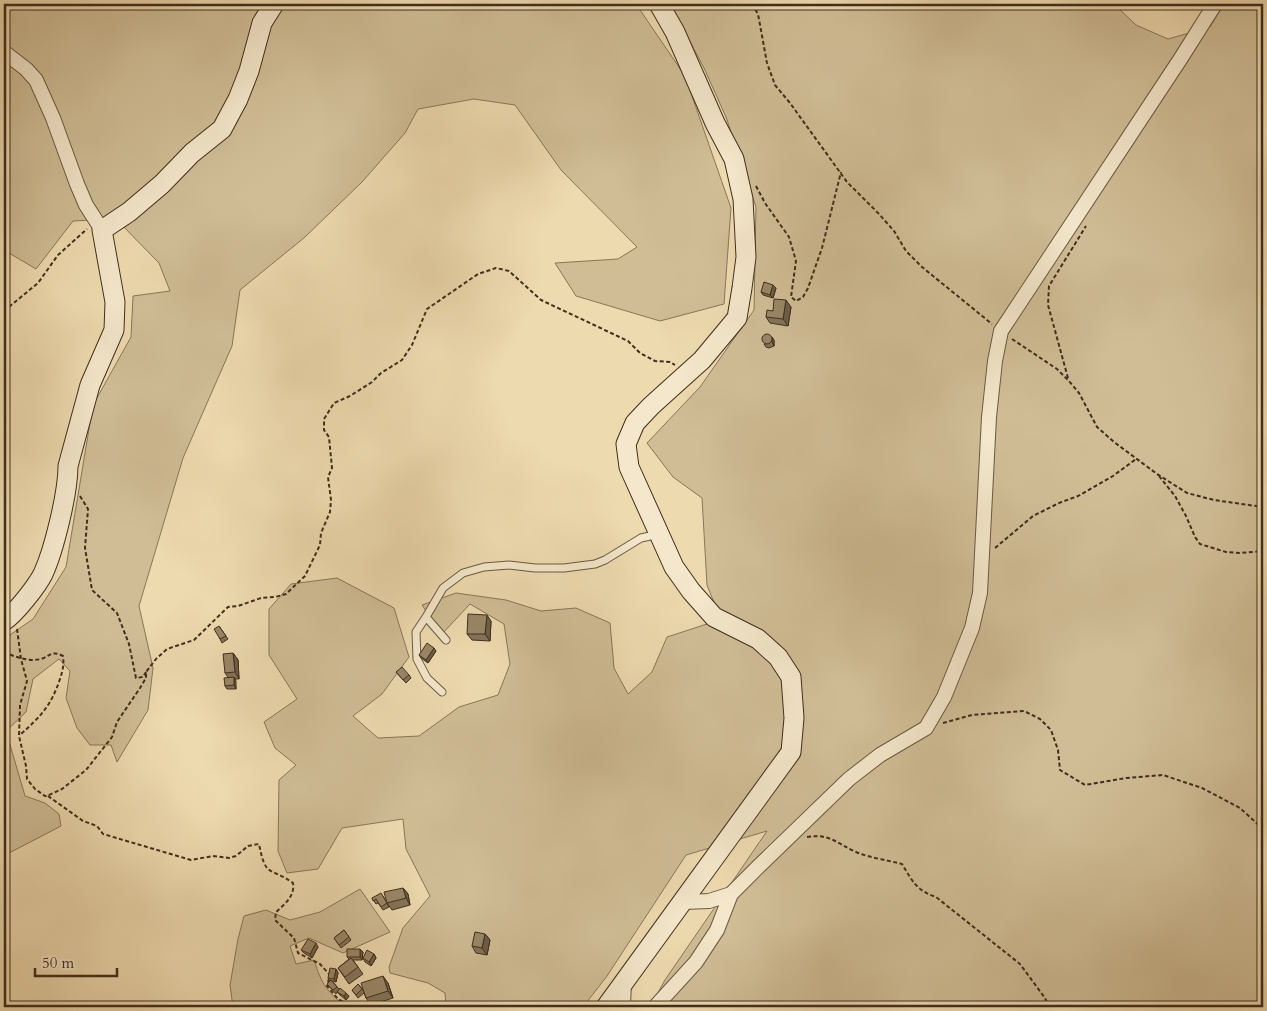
<svg xmlns="http://www.w3.org/2000/svg" width="1267" height="1011" font-family="Cardo,serif">
<style>
.green{fill:#d0bd96;stroke:#887659}
.lines{fill:none;stroke-linecap:round;stroke-linejoin:round}
.lane-casing{stroke:#6b5941;stroke-width:9}
.street-casing{stroke:#6b5941;stroke-width:16}
.secondary-casing{stroke:#3f2e1c;stroke-width:21}
.path{stroke:#3f2e1c;stroke-width:2;stroke-dasharray:4 2.5;stroke-linecap:butt}
.lane{stroke:#f4e7cb;stroke-width:7}
.street{stroke:#f4e7cb;stroke-width:14}
.secondary{stroke:#f4e7cb;stroke-width:19}
.wall{fill:#847459;stroke:#3f2e1c}
.shaded-wall{fill:#6c5e49;stroke:#3f2e1c}
.building{fill:#9a8768;stroke:#3f2e1c}
</style>
<rect width="100%" height="100%" fill="#eedaaf"/>
<filter id="stains"><feTurbulence type="fractalNoise" baseFrequency=".004" numOctaves="4"/><feColorMatrix values="0 0 0 0 .2 0 0 0 0 .09 0 0 0 0 .02 0 0 0 .5 -.17"/></filter>
<radialGradient id="worn" r=".72"><stop offset=".6" stop-color="#630" stop-opacity="0"/><stop offset="1" stop-color="#630" stop-opacity=".3"/></radialGradient>
<path class="green" d="M4,4H636L685,76L731,208L724,304L660,321L576,296L555,263L618,259L637,247L561,170L515,105L474,99L418,109L405,133L362,182L305,237L240,290L232,346L183,458L139,606L153,668L148,710L117,762L111,745H90L77,728L66,698L70,671L59,659L33,679L26,712L6,731L25,796L45,803L59,814L61,826L11,852L4,853V639L33,619L66,567L93,405L131,337L133,296L170,291L159,263L116,219L73,221L36,269L4,250Z
M670,4H1114L1136,25L1168,39L1210,27L1224,4H1263V1007H1037L1026,1003L1022,1007H650L665,980L767,831L686,855L607,976L583,1007H446L445,993L428,983L390,973L389,967L403,928L430,896L406,849L403,819L342,828L318,869L287,873L278,851L279,780L296,765L275,748L264,722L297,699L269,655V609L291,584L337,578L394,608L409,657L382,694L353,716L378,738L419,736L459,707L498,695L510,664L504,624L470,604L442,634L422,605L456,593L506,600L541,611L576,608L610,623L614,668L628,694L652,672L667,637L707,624L715,605L707,585L702,498L673,477L647,443L700,387L754,310L756,207L726,117L704,68Z
M360,889L390,932L343,953L309,938L290,946L296,964L314,960C322,985 327,992 347,1007H233L230,985L238,939L244,916L266,910L290,920L320,912Z"/>
<g class="lines">
<g class="lane-casing">
<path id="lane" d="M426,617L416,632L417,659L427,678L442,692
M446,640L426,617L443,588L463,573L484,567L509,565L535,568H564L595,564L605,560L641,538L659,534"/>
</g>
<g class="street-casing">
<path id="street" d="M4,52L26,69L36,80L53,118L77,184L86,205L102,230
M683,902L709,901L731,894
M623,1007L624,982
M655,1007L696,962L717,930L731,894L759,866L849,779L880,755L926,728L944,697L972,628L980,593L989,417L995,361L1001,331L1181,58L1215,4"/>
</g>
<g class="secondary-casing">
<path id="secondary" d="M4,621C15,614 37,586 43,574C54,550 68,493 68,466L90,385L114,330L115,302L102,230L129,212L162,184L192,153L222,129L238,99L249,71L262,23L274,4
M606,1007L791,752L794,718L791,677L778,657L758,639L714,617L691,591L674,567L629,467L626,444L635,423L651,406L702,360L737,318L742,288L746,257L743,199L734,159L715,123L675,32L659,4"/>
</g>
<path class="path" d="M752,4L758,14L767,63L775,85L790,103L847,182L879,214L894,231L906,251L922,267L992,324
M756,186L765,203L789,237L796,261L791,297L796,301L803,297L808,288L822,248L841,172
M4,311L38,283L58,255L87,229
M1012,339L1057,369L1068,380L1079,393L1097,427L1114,442L1157,474L1187,493L1214,500L1263,507
M1068,378L1048,305L1049,286L1086,226
M1159,476L1175,496L1186,516L1195,537L1200,544L1226,552L1240,553L1263,551
M80,496L88,509L85,548L92,590L117,613L129,644L136,678L143,677L146,672
M995,548L1033,516L1059,503L1078,496L1113,476L1136,459
M17,629L21,659L27,681L20,705L19,736L26,766L27,779L35,789L45,796H47L62,789L86,770L112,737L117,722L140,688L146,678V672L156,659L167,649L194,640L228,607L238,606L261,598L275,597L286,594L305,576L320,545L321,533L330,512L331,500L328,477L332,468L329,437L324,430V419L334,403L350,396L372,382L381,373L402,360L412,345L427,309L478,274L496,268L509,271L541,300L628,341L640,353L655,361L670,362L675,365
M4,652C15,657 29,662 41,659C50,656 52,650 63,656C64,664 63,670 60,679C51,706 41,716 20,735
M943,723L972,715L1024,711L1040,719L1051,730L1058,750L1060,770L1085,785L1126,778L1163,775L1202,788L1240,808L1263,829
M48,796L83,821L97,826L103,834L191,860L213,856L229,858L236,856L248,846L259,844C266,879 269,866 293,883C295,896 285,904 276,912L275,920L294,938L298,953L320,964L330,975L327,986L338,999L353,1007
M807,837C829,833 838,844 856,852C870,858 887,860 902,864C913,882 916,890 936,897L1020,964L1045,998L1049,1007"/>
<use href="#lane" class="lane"/>
<use href="#street" class="street"/>
<use href="#secondary" class="secondary"/>
</g>
<path class="wall" d="M773,285L776,288L773,298L763,295L761,292Z
M791,307L788,326L770,323L766,317L773,311Z
M774,340V346L769,348L766,347L764,344Z
M491,621L490,641L472,640L467,634Z
M219,626L228,639L222,643L220,639Z
M436,651L428,663L421,658L419,655Z
M233,653L238,660L239,679H235L236,689H227L225,686L228,677L225,673Z
M396,672L409,675L411,678L406,683Z
M403,888L408,894L410,905L392,910L387,903Z
M383,896L389,907L383,910L378,903L376,904L372,898Z
M344,930L351,940L341,948L334,938Z
M485,934L490,940L487,955L476,953L472,946Z
M318,947L312,958L304,953L301,950Z
M363,952L362,960H353L363,974L349,984L338,968L349,959L347,957Z
M374,954L376,958L371,966L365,962L363,958Z
M336,969L338,973L336,982L332,981L339,989L349,996L346,1000L340,995L337,992L336,994L327,984L330,981L328,978Z
M388,983L393,998L371,1005L366,998L364,993L358,998L352,990L358,984L364,991Z"/>
<path class="shaded-wall" d="M773,285L776,288L773,298L770,295Z
M786,300L791,307L788,326L783,319Z
M772,337L774,340V346L772,342Z
M487,615L491,621L490,641L485,634Z
M434,648L436,651L428,663L426,660Z
M233,653L238,660L239,679L235,672Z
M234,677L236,681V689L234,685Z
M403,888L408,894L410,905L406,898Z
M485,934L490,940L487,955L482,948Z
M316,943L318,947L312,958L310,954Z
M360,949L363,952L362,960L360,957Z
M374,954L376,958L371,966L369,962Z
M336,969L338,973L336,982L334,979Z
M383,976L388,983L393,998L388,991Z
M346,993L349,996L346,1000L344,996Z"/>
<path class="building" d="M764,282L773,285L770,295L761,292Z
M774,299L786,300L783,319L766,317L767,310L773,311Z
M762 339a5 5 0 1 1 10 0a5 5 0 1 1-10 0Z
M468,614L487,615L485,634H467Z
M219,626L226,636L220,639L214,629Z
M427,643L434,648L426,660L419,655Z
M233,653L235,672L225,673L223,654Z
M402,667L409,675L403,680L396,672Z
M234,677V685L225,686L224,678Z
M403,888L406,898L387,903L384,892Z
M381,893L387,903L381,907L376,899L373,901L372,898Z
M344,930L349,937L339,945L334,938Z
M475,932L485,934L482,948L472,946Z
M308,939L316,943L310,954L301,950Z
M347,949H360V957H347Z
M367,950L374,954L369,962L363,958Z
M351,958L358,967L345,977L338,968Z
M330,968L336,969L334,979L328,978Z
M383,976L388,991L366,998L361,983Z
M331,980L337,987L333,990L327,984Z
M358,984L362,989L356,995L352,990Z
M340,988L346,993L344,996L337,992Z"/>
<rect width="1267" height="1011" fill="none" stroke="#eedaaf" stroke-width="20"/>
<rect x="5" y="5" width="1257" height="1001" fill="none" stroke="#3f2e1c" stroke-width="2.5"/>
<rect x="10" y="10" width="1247" height="991" fill="none" stroke="#3f2e1c"/>
<path d="M35 968v8h82v-8" fill="none" stroke="#3f2e1c" stroke-width="2.5"/>
<text x="42" y="968" font-size="15" fill="#3f2e1c" stroke="#f4e7cb" stroke-width="4" paint-order="stroke">50 m</text>
<rect width="100%" height="100%" filter="url(#stains)"/>
<rect width="100%" height="100%" fill="url(#worn)"/>
</svg>
